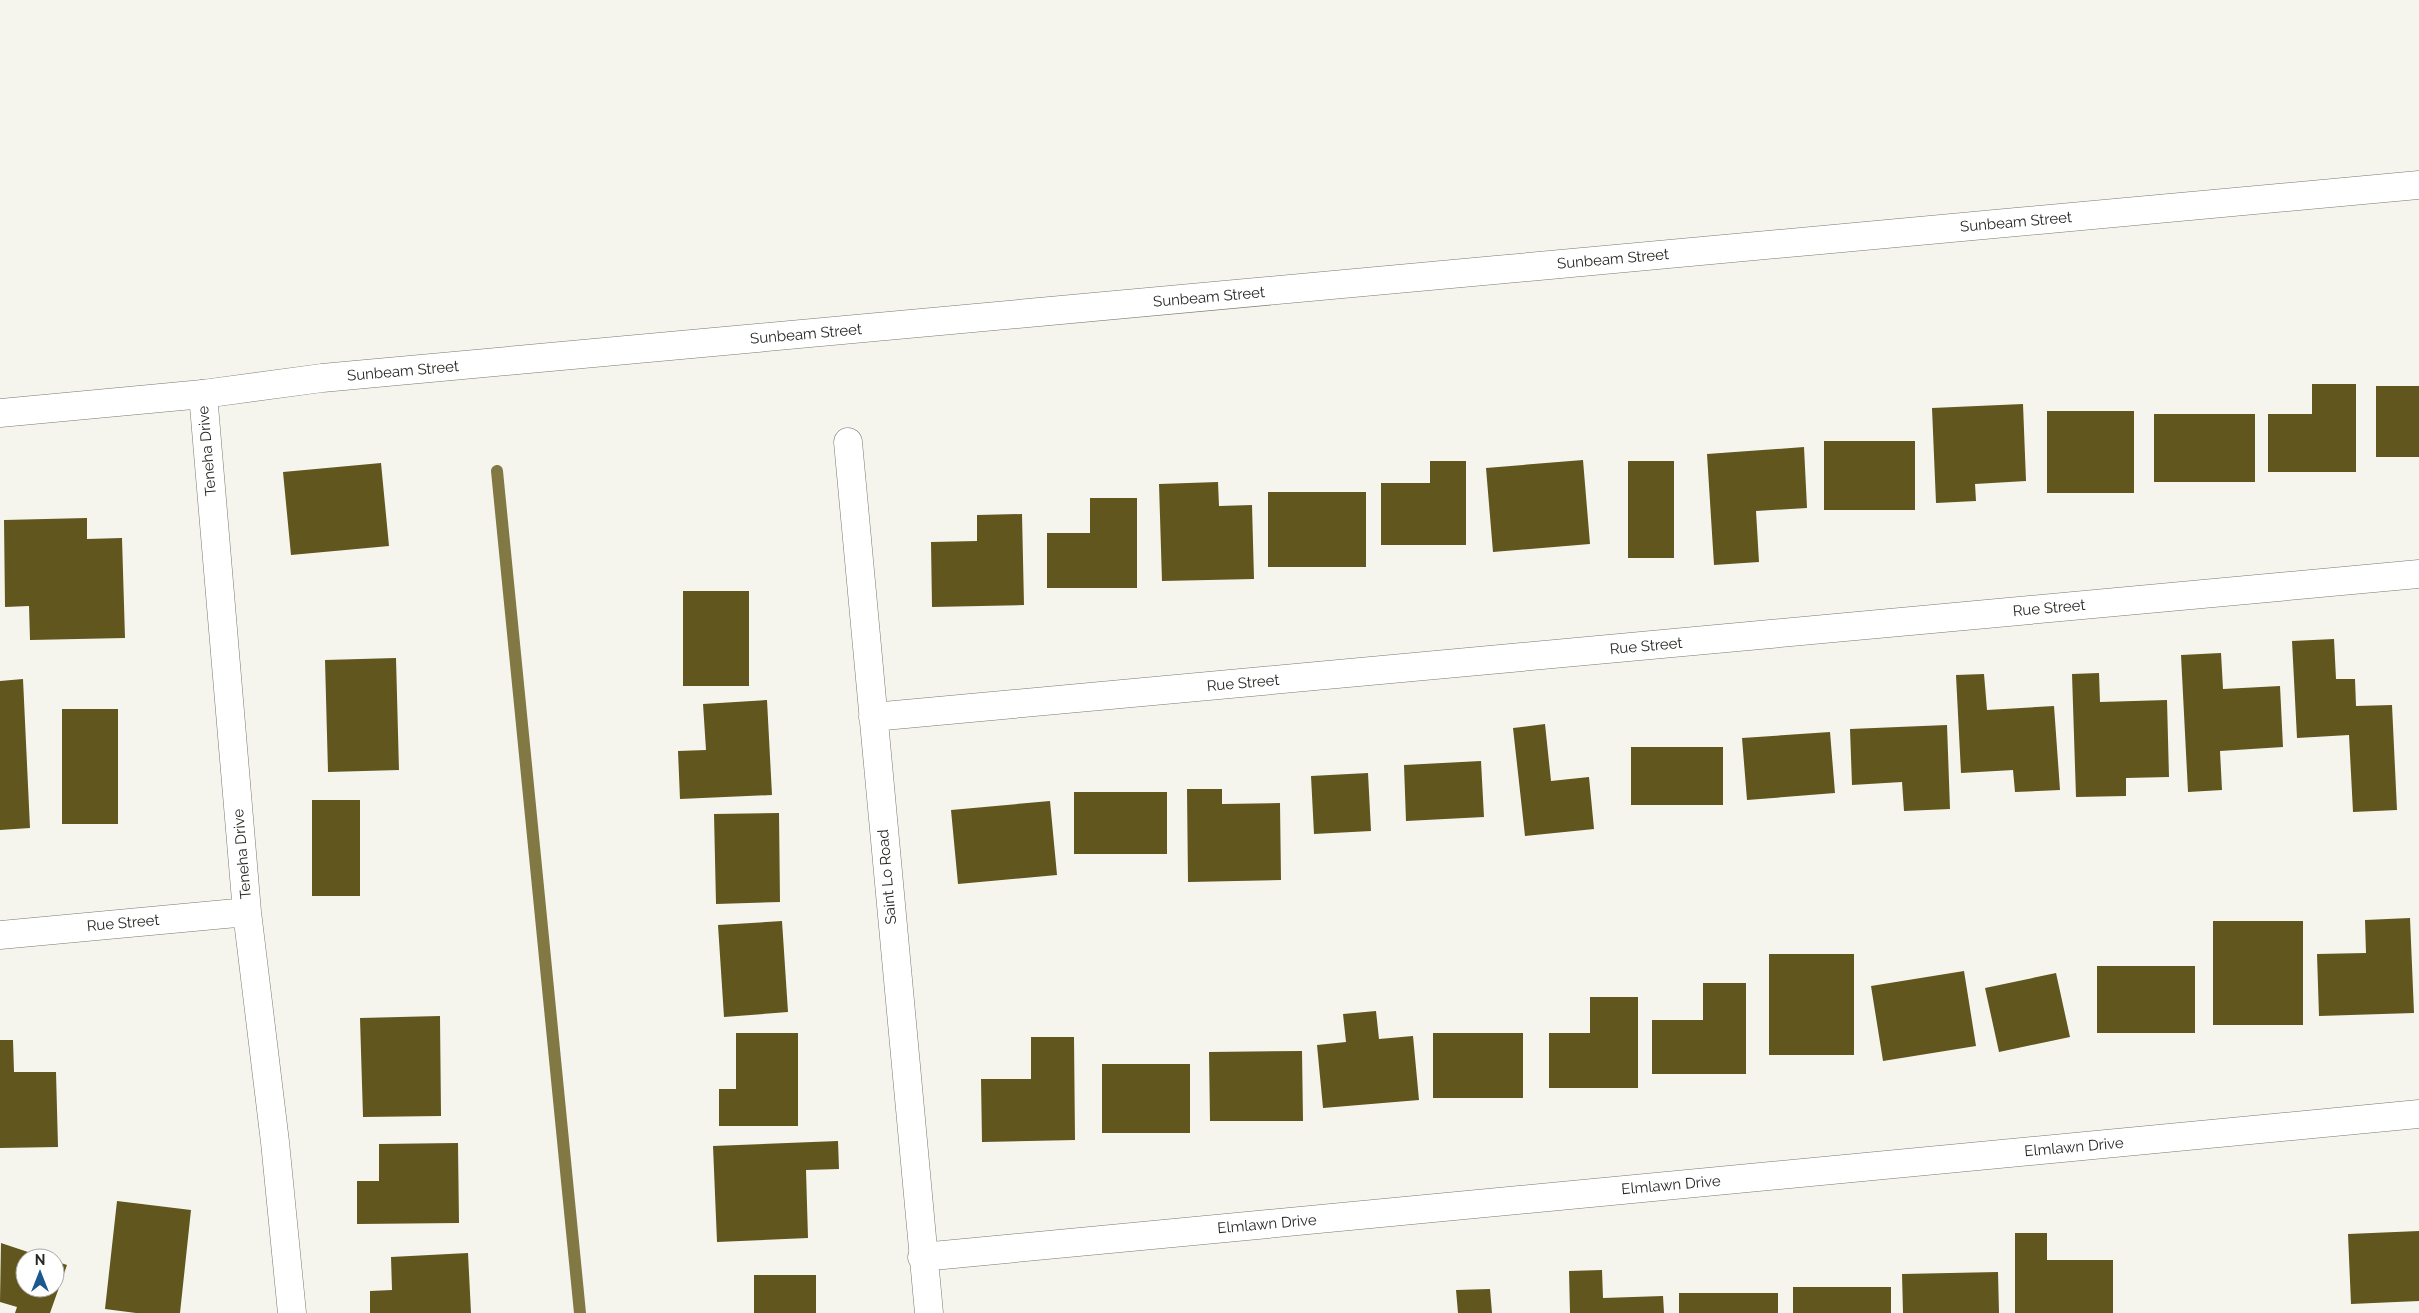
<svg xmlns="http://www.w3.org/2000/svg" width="2419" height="1313" font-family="Raleway,sans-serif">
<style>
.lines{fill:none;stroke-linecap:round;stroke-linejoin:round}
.stream{stroke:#817844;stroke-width:12}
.building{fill:#60561e}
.minor-casing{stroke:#7a7871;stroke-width:29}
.tertiary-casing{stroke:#7a7871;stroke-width:29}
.minor{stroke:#fff;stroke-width:28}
.tertiary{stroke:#fff;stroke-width:28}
.labels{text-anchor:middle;stroke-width:5;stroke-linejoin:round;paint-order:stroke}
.street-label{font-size:15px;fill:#292825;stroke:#fff}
</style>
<rect width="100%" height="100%" fill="#f6f5ed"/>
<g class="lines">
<path class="stream" d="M497,471L580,1313"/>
</g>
<path class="building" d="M2312,384H2356V472H2268V414H2312Z
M2376,386H2419V457H2376Z
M2023,404L2026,481L1975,484L1976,501L1936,503L1932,408Z
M2047,411H2134V493H2047Z
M2154,414H2255V482H2154Z
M1824,441H1915V510H1824Z
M1804,447L1807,508L1756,511L1759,562L1714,565L1707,454Z
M1583,460L1590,544L1493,552L1486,468Z
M1430,461H1466V545H1381V483H1430Z
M1628,461H1674V558H1628Z
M381,463L389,546L291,555L283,472Z
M1218,482L1219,506L1252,505L1254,579L1162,581L1159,484Z
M1268,492H1366V567H1268Z
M1090,498H1137V588H1047V533H1090Z
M1022,514L1024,605L932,607L931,542L977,541V515Z
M87,518V539L122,538L125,638L30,640L29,606L5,607L4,520Z
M683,591H749V686H683Z
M2334,639L2336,679H2355L2356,706L2392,705L2397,810L2353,812L2349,735L2297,738L2292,641Z
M2221,653L2223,689L2280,686L2283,747L2220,751L2222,790L2188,792L2181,655Z
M396,658L399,770L328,772L325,660Z
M2099,673L2100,702L2167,700L2169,777L2126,778V796L2076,797L2072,674Z
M1984,674L1987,710L2054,706L2060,790L2015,792L2013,770L1961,773L1956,675Z
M23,679L30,828L0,830V681Z
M767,700L772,795L680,799L678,751L706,750L703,704Z
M62,709H118V824H62Z
M1545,724L1551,781L1589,777L1594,829L1525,836L1513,728Z
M1947,725L1950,809L1904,811L1902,782L1852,785L1850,729Z
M1830,732L1835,793L1747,800L1742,738Z
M1631,747H1723V805H1631Z
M1481,761L1484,817L1406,821L1404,765Z
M1368,773L1371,831L1314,834L1311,776Z
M1187,789H1222V804L1280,803L1281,880L1188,882Z
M1074,792H1167V854H1074Z
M312,800H360V896H312Z
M1050,801L1057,875L958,884L951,810Z
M779,813L780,902L716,904L714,814Z
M2410,918L2414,1013L2319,1016L2317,954L2366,953L2365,920Z
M782,921L788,1012L724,1017L718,925Z
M2213,921H2303V1025H2213Z
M1769,954H1854V1055H1769Z
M2097,966H2195V1033H2097Z
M1964,971L1976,1046L1883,1061L1871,986Z
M2056,973L2070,1037L1999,1052L1985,988Z
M1703,983H1746V1074H1652V1020H1703Z
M1590,997H1638V1088H1549V1033H1590Z
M1376,1011L1379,1039L1413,1036L1419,1100L1323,1108L1317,1045L1346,1042L1343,1014Z
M440,1016L441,1116L363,1117L360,1018Z
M736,1033H798V1126H719V1089H736Z
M1433,1033H1523V1098H1433Z
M1031,1037H1074L1075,1140L982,1142L981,1079H1031Z
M0,1040H13L14,1072H56L58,1147L0,1148Z
M1302,1051L1303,1121H1210L1209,1052Z
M1102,1064H1190V1133H1102Z
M838,1141L839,1169L806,1170L808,1238L717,1242L713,1146Z
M458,1143L459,1223L357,1224V1181H379V1144Z
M117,1201L191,1210L180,1313H136L105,1309Z
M2419,1231V1301L2351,1304L2348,1234Z
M2015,1233H2047V1260H2113V1313H2015Z
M1,1243L46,1258H25V1288H55V1261L67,1265L50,1313H15L17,1307L0,1302Z
M468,1253L471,1313H370V1291L392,1290L391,1257Z
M1602,1270L1603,1298L1663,1296L1664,1313H1570L1569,1271Z
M1998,1272L1999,1313H1903L1902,1274Z
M754,1275H816V1313H754Z
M1793,1287H1891V1313H1793Z
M1490,1289L1492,1313H1458L1456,1290Z
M1679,1293H1778V1313H1679Z"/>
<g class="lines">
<g class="minor-casing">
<path id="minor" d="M203,394L247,912L275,1142L292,1313
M848,442L929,1313
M873,717L2419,574
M0,935L247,912
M922,1257L2419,1114"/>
</g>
<g class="tertiary-casing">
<path id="tertiary" d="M0,413L203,394L322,378L2419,185"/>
</g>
<use href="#minor" class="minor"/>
<use href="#tertiary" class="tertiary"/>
</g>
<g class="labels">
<g class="street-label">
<text transform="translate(2016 222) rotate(-5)" y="5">Sunbeam Street</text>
<text transform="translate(1613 259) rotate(-5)" y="5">Sunbeam Street</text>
<text transform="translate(1209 297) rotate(-5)" y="5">Sunbeam Street</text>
<text transform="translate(806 334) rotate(-5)" y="5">Sunbeam Street</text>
<text transform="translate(403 371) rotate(-5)" y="5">Sunbeam Street</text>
<text transform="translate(207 451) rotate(-95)" y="5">Teneha Drive</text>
<text transform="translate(2049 608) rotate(-5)" y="5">Rue Street</text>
<text transform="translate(1646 646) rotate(-5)" y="5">Rue Street</text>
<text transform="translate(1243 683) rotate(-5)" y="5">Rue Street</text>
<text transform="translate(242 854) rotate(-95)" y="5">Teneha Drive</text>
<text transform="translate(887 877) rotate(-95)" y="5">Saint Lo Road</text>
<text transform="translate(123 923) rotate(-5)" y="5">Rue Street</text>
<text transform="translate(2074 1147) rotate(-5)" y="5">Elmlawn Drive</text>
<text transform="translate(1671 1185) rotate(-5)" y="5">Elmlawn Drive</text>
<text transform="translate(1267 1224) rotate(-5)" y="5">Elmlawn Drive</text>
</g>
</g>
<g transform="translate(40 1273)"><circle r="24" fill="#ffffff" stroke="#a9a9a8"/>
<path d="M0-4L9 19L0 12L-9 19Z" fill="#1a588e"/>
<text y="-8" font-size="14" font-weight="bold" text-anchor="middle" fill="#292825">N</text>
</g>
</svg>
